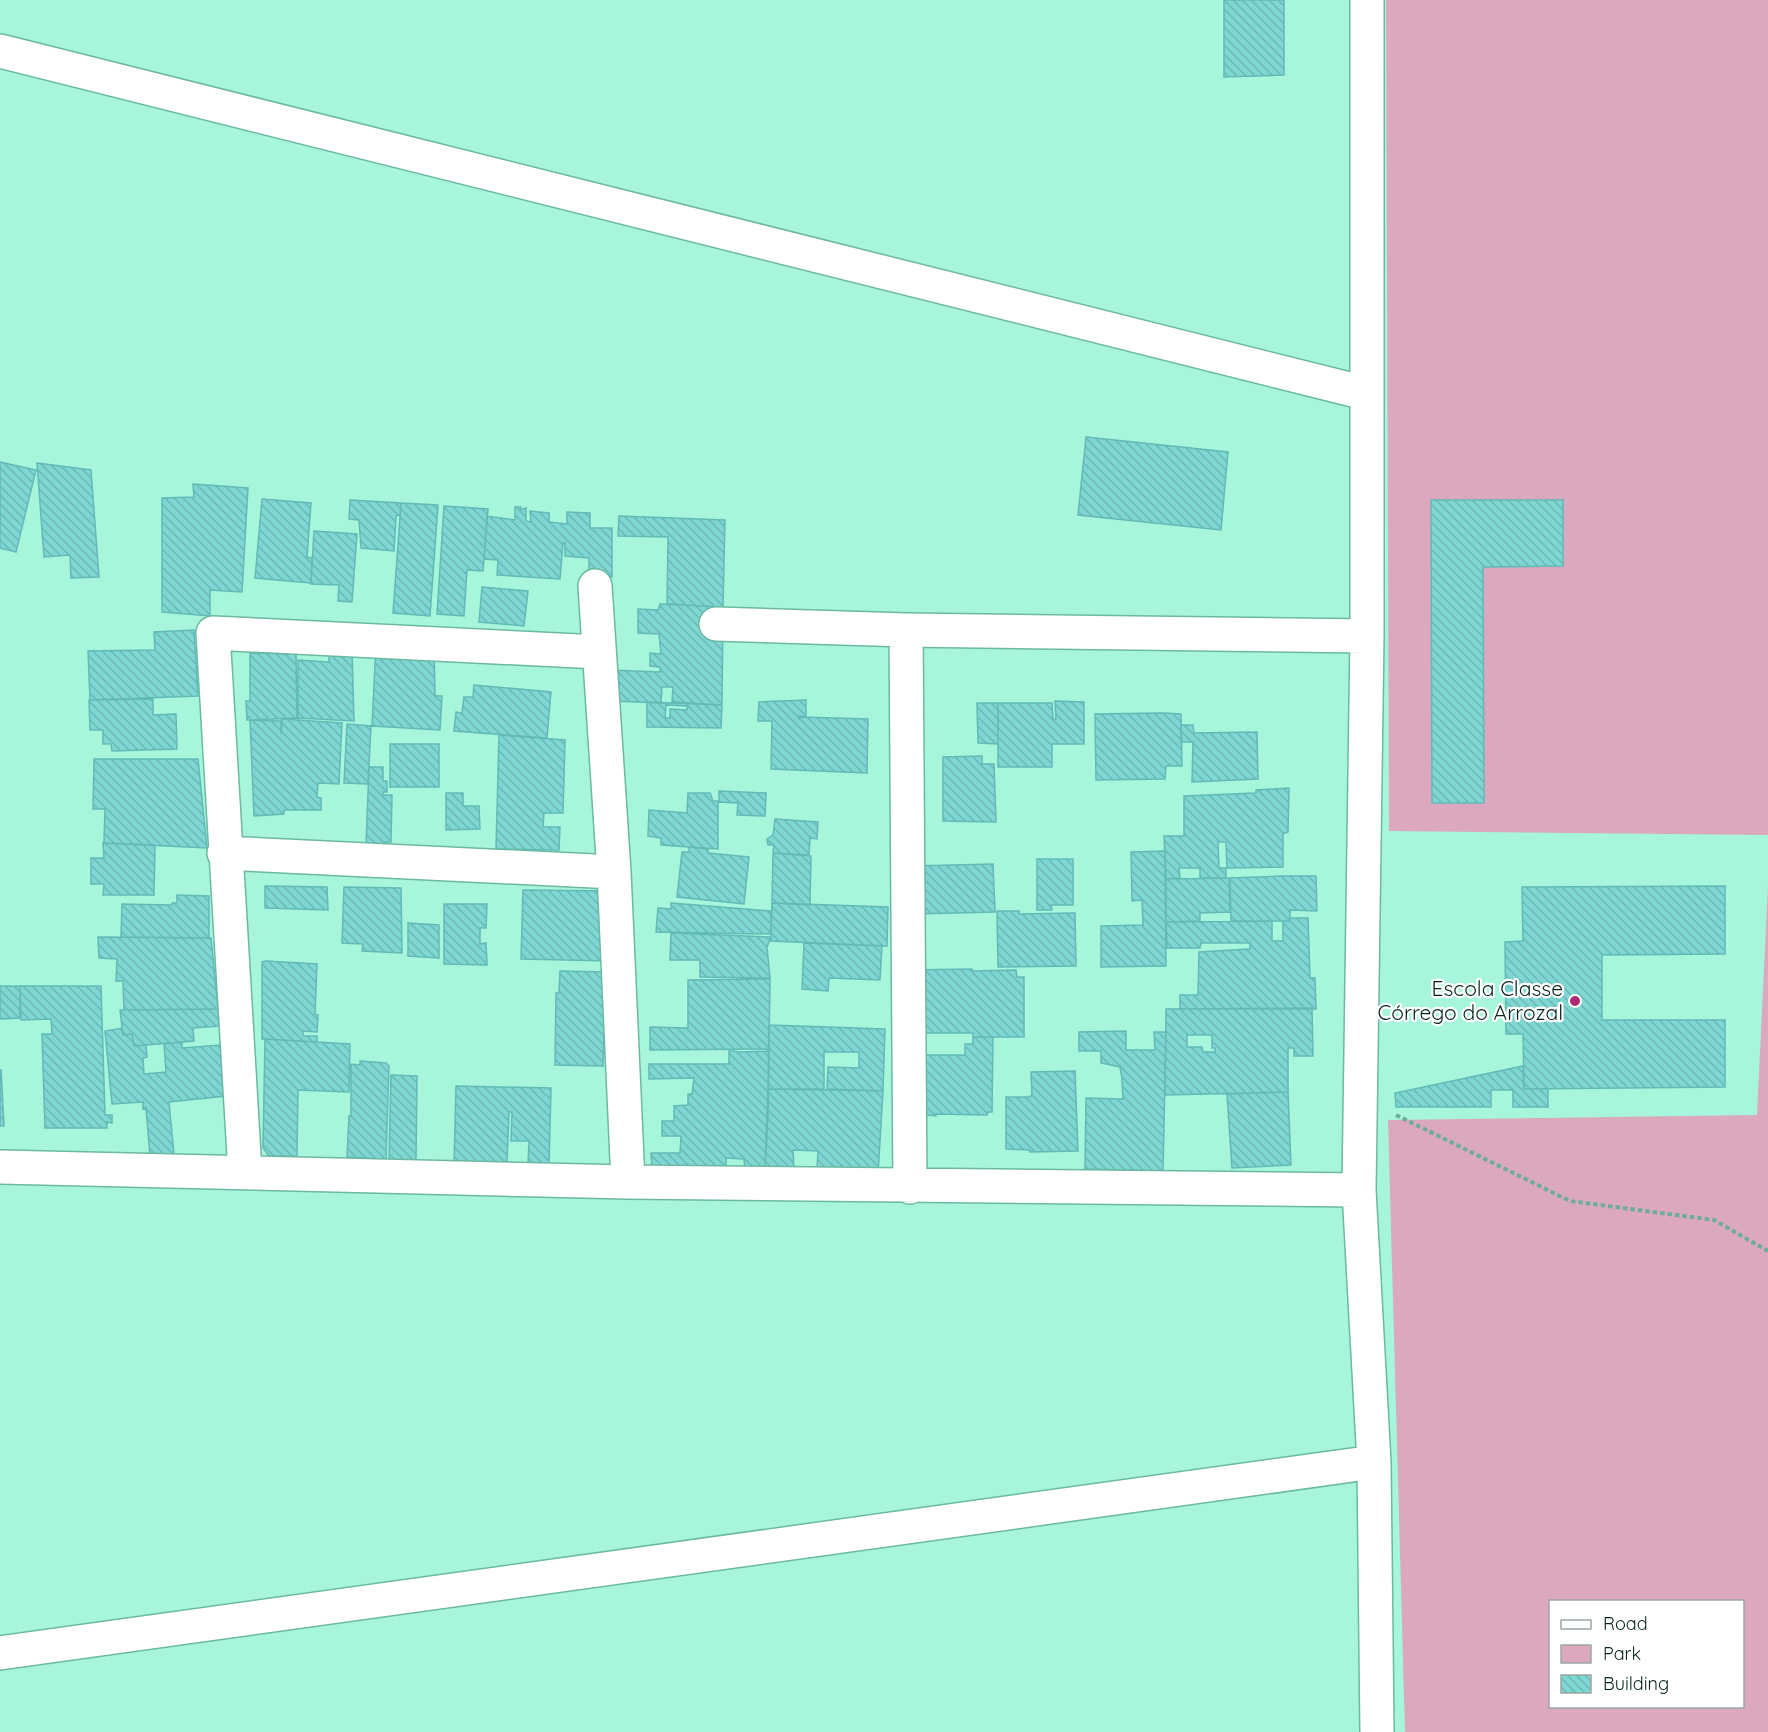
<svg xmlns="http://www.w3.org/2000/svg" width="1768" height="1732" font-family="Quicksand,sans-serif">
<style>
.green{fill:#dba8be;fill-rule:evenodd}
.building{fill:url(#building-back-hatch);stroke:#62bab6;stroke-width:1.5;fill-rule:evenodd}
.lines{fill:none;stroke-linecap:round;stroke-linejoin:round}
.minor-casing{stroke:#6cb9a1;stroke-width:36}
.path{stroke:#6eac98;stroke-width:4;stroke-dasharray:4.5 3;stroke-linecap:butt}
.minor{stroke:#fff;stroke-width:33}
.poi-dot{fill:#ae2a72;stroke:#fff;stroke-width:2}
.labels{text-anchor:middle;stroke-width:4.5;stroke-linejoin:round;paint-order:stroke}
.poi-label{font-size:21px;fill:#03241c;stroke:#fff;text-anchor:end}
</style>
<defs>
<pattern id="building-back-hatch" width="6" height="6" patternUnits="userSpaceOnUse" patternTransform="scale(1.5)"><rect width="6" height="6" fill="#7fd7d3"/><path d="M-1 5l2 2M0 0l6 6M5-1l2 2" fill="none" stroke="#6cb8b5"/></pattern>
</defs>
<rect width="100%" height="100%" fill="#a7f5db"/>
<path class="green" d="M1386,0H1768V835L1389,831Z
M1768,886V1732H1405L1388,1120L1757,1115ZM1550,1602H1742V1706H1550Z"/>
<path class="building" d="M1224,0H1284V75L1224,77Z
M1086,437L1228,452L1221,530L1078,515Z
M0,462L36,470L16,552L0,548Z
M37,463L91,470L99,577L71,578L70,555L44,557Z
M193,484L248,488L242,592L210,590V616L162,612V498L194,497Z
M262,499L311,503L307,557L312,558L311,583L255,578Z
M350,500L401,503L400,515L396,516L394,551L361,548L359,520L349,519Z
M1431,500H1563V566L1483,567L1484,803H1432Z
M401,503L438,505L430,616L393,613Z
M444,506L488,509L483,571L467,570L464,616L437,614Z
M515,507H521L520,510L526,508V521L531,522L530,511L549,513V522L567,524V512L590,513V528H612V577H589V558L565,556V543H563L560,579L497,575L498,560L484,559L487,516L515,520Z
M619,516L725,520L723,607L667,604L668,537L618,536Z
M314,531L357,534L352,602L338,601L339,585L311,584Z
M482,587L528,591L524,626L479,622Z
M660,604L723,607L722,705L672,702L673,687H662L661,703L613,701L609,670L660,672V667L650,666V653L661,654L659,634L638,633V609L658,610Z
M194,630L198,696L90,700L88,651L155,650L154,632Z
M376,644L434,647L435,696H442L440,730L372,726Z
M329,650H352L354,721L298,718V660L329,662Z
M250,653L296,654L297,718L247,720L246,701H250Z
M474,685L551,692L547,738L454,731L456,712L462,713L464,697H473Z
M153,699V715L176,714L177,749L112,751L111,744H103V730H90L89,700Z
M806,700V717L799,716V720V717L868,719L867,773L771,769L772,721H758L759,702Z
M1055,701L1084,702V744H1052V767H998V703H1052L1053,719H1056Z
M647,702L722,705L721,728L647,727ZM666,705L687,706V710L670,709V718H665Z
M977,703H998V744L978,743Z
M1163,713L1181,714L1182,766H1166L1165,779L1096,780L1095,714Z
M282,719L342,723L339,784L318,783L317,797L321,798V810H284V814L254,816L250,720L281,721V734Z
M347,724L371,726L368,784L344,783Z
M1181,725H1193L1194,733L1257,732L1258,779L1192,782L1193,742H1181Z
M499,735L565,740L563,813H544L543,827H560L559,850L496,849Z
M390,744H439V787H390Z
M982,756V764H994L996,822L943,821V757Z
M94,759H198L207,848L104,843L105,809H93Z
M369,767H383V781H387V792H383V795H392L391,842H385L384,848L366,846Z
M1289,788L1288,832L1283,834V867L1226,868V878H1200V868H1179L1180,878L1166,879L1164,836H1184V796L1256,793V790ZM1218,842H1226L1227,868H1219Z
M719,791L766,793L765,816L737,815L738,803L719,802Z
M446,793H463V806H479L480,829L446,830Z
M688,793H710L713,801H718V849L661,845V838L648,836L649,810L687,813Z
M775,819L818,822L817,839L810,838L809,855L773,853L774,845H768L767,839L773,835Z
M103,843L155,845L154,895H103L104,884H91V858H104Z
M689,847L708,849V853L749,857L744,904L677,897L682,852H689Z
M1165,851L1166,966L1101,967V926L1143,925L1142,900L1132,901L1131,852Z
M773,853L811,856L810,905L772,903Z
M1037,859H1073V905H1051L1052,910H1037Z
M993,864L995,912L913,914L914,866Z
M1282,876H1316L1317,911L1290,910V921H1231L1230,878Z
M1229,878L1230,912L1200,913V921L1166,922V879Z
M265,886L327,887L328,910L265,908Z
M1725,886V954L1602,955V1020H1725V1087L1524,1089L1523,1034H1506L1505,942L1523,941L1522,887Z
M344,887L401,888L402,953L362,951L363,944L342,943Z
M523,890L613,891L610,961L521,959Z
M177,895L209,896V938L121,937L122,904L172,905V903H177Z
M671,903L771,911V934L656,932L658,908L671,909Z
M772,903L888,907L887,946L771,941Z
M444,904H487L486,928H480V944L486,943L487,965L444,964Z
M997,911H1019V914L1075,913L1076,966L998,967Z
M1290,918H1308L1310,978H1315L1316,1009H1180V995H1198L1199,952L1250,949V943H1201L1200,948H1167L1166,922L1272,921V941H1283V921H1290Z
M408,923L439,925V958L408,956Z
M671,933L771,937L767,947L770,978L700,977V960H670Z
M98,937L211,938L218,1009L124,1010L123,981H116L117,959L99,958Z
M804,943L882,946L880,980L829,978L828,991L802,989Z
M266,961L317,964L315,1014L318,1015L317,1032L303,1031V1036H317V1042L262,1039V962Z
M972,969V971L1016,970L1017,977H1024V1037H973V1033H922L910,970Z
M560,971L606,972L603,1066L555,1065L556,993H559Z
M770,979L769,1049L650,1050V1027L688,1028V980Z
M0,986H20V1018L0,1019Z
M20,986H101L105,1115H112V1123L107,1122V1128H45L42,1034H52L51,1019L21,1020Z
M1312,1008L1313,1056H1294V1048H1288V1092L1165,1095L1166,1009ZM1187,1035H1212V1048H1215V1052H1203L1202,1047H1187Z
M218,1009L219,1026L193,1028L194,1041L134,1046L132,1034L123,1035L120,1010Z
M769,1025L885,1029L883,1091L827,1089L828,1067L859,1068V1052H824V1089H768Z
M122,1028L123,1035L132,1034L134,1046L146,1045L147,1057L143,1058L144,1074L166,1072L164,1044L182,1042V1048L221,1045L226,1096L169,1102L174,1155L150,1156L146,1108L143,1109V1102L112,1104L105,1031Z
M1126,1031V1050H1155L1154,1032H1166L1163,1171L1085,1169L1086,1098L1123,1099L1122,1079L1120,1067L1101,1063V1051H1079V1032Z
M973,1037H993L992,1112H988L987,1115L936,1114V1116L912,1113L915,1055H965V1044H973Z
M265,1039L350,1044L349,1092L298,1090L297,1156H269L263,1148Z
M767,1049H769L768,1116L765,1169L745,1170L744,1159L726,1158V1171L652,1167L651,1153H680L681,1136H662V1121H674V1106L688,1105V1094H692L694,1078L649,1079V1064H729V1050L738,1052L768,1051Z
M360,1061L386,1063L389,1066L386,1159L347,1157L349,1116H351V1064L360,1065Z
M1523,1066L1524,1089H1548V1107H1513V1090H1491V1107H1396L1395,1093Z
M0,1070H1L4,1126H0Z
M1075,1071L1078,1151L1030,1152V1150L1006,1149V1097H1029L1032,1095L1031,1072Z
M391,1075L417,1076L416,1161H389Z
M456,1086L551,1088L549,1165L528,1164L529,1141H511L512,1112H509L507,1163L454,1165Z
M768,1089L883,1091L878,1174L817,1169L818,1151L793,1150L794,1171L765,1169Z
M1288,1092L1291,1165L1232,1168L1227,1094Z"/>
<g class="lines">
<g class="minor-casing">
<path id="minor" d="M1367,0V636L1359,1190L1374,1462L1377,1732
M0,51L1365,393
M595,586L614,872L628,1182
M716,624L906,630L1367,636
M906,630L910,1187
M224,853L614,872
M0,1167L628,1182L1359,1190
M245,1172L213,633L599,652
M0,1653L1374,1462"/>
</g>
<path class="path" d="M1396,1115L1570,1201L1714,1220L1768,1251"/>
<use href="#minor" class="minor"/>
</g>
<circle class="poi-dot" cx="1575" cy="1001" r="6"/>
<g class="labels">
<g class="poi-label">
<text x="1563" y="996">Escola Classe<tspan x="1563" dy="24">Córrego do Arrozal</tspan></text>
</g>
</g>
<rect x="1549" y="1600" width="195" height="108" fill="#ffffff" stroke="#9aa7a4" stroke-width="1.5"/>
<rect x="1561" y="1620" width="30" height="9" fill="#ffffff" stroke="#9aa7a4" stroke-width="1.5"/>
<text x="1603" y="1630" font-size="18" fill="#03241c">Road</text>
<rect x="1561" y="1645" width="30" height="18" fill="#dba8be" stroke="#9aa7a4" stroke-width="1.5"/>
<text x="1603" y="1660" font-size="18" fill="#03241c">Park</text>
<rect x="1561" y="1675" width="30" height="18" fill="url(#building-back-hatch)" stroke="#9aa7a4" stroke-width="1.5"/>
<text x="1603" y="1690" font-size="18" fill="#03241c">Building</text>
</svg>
